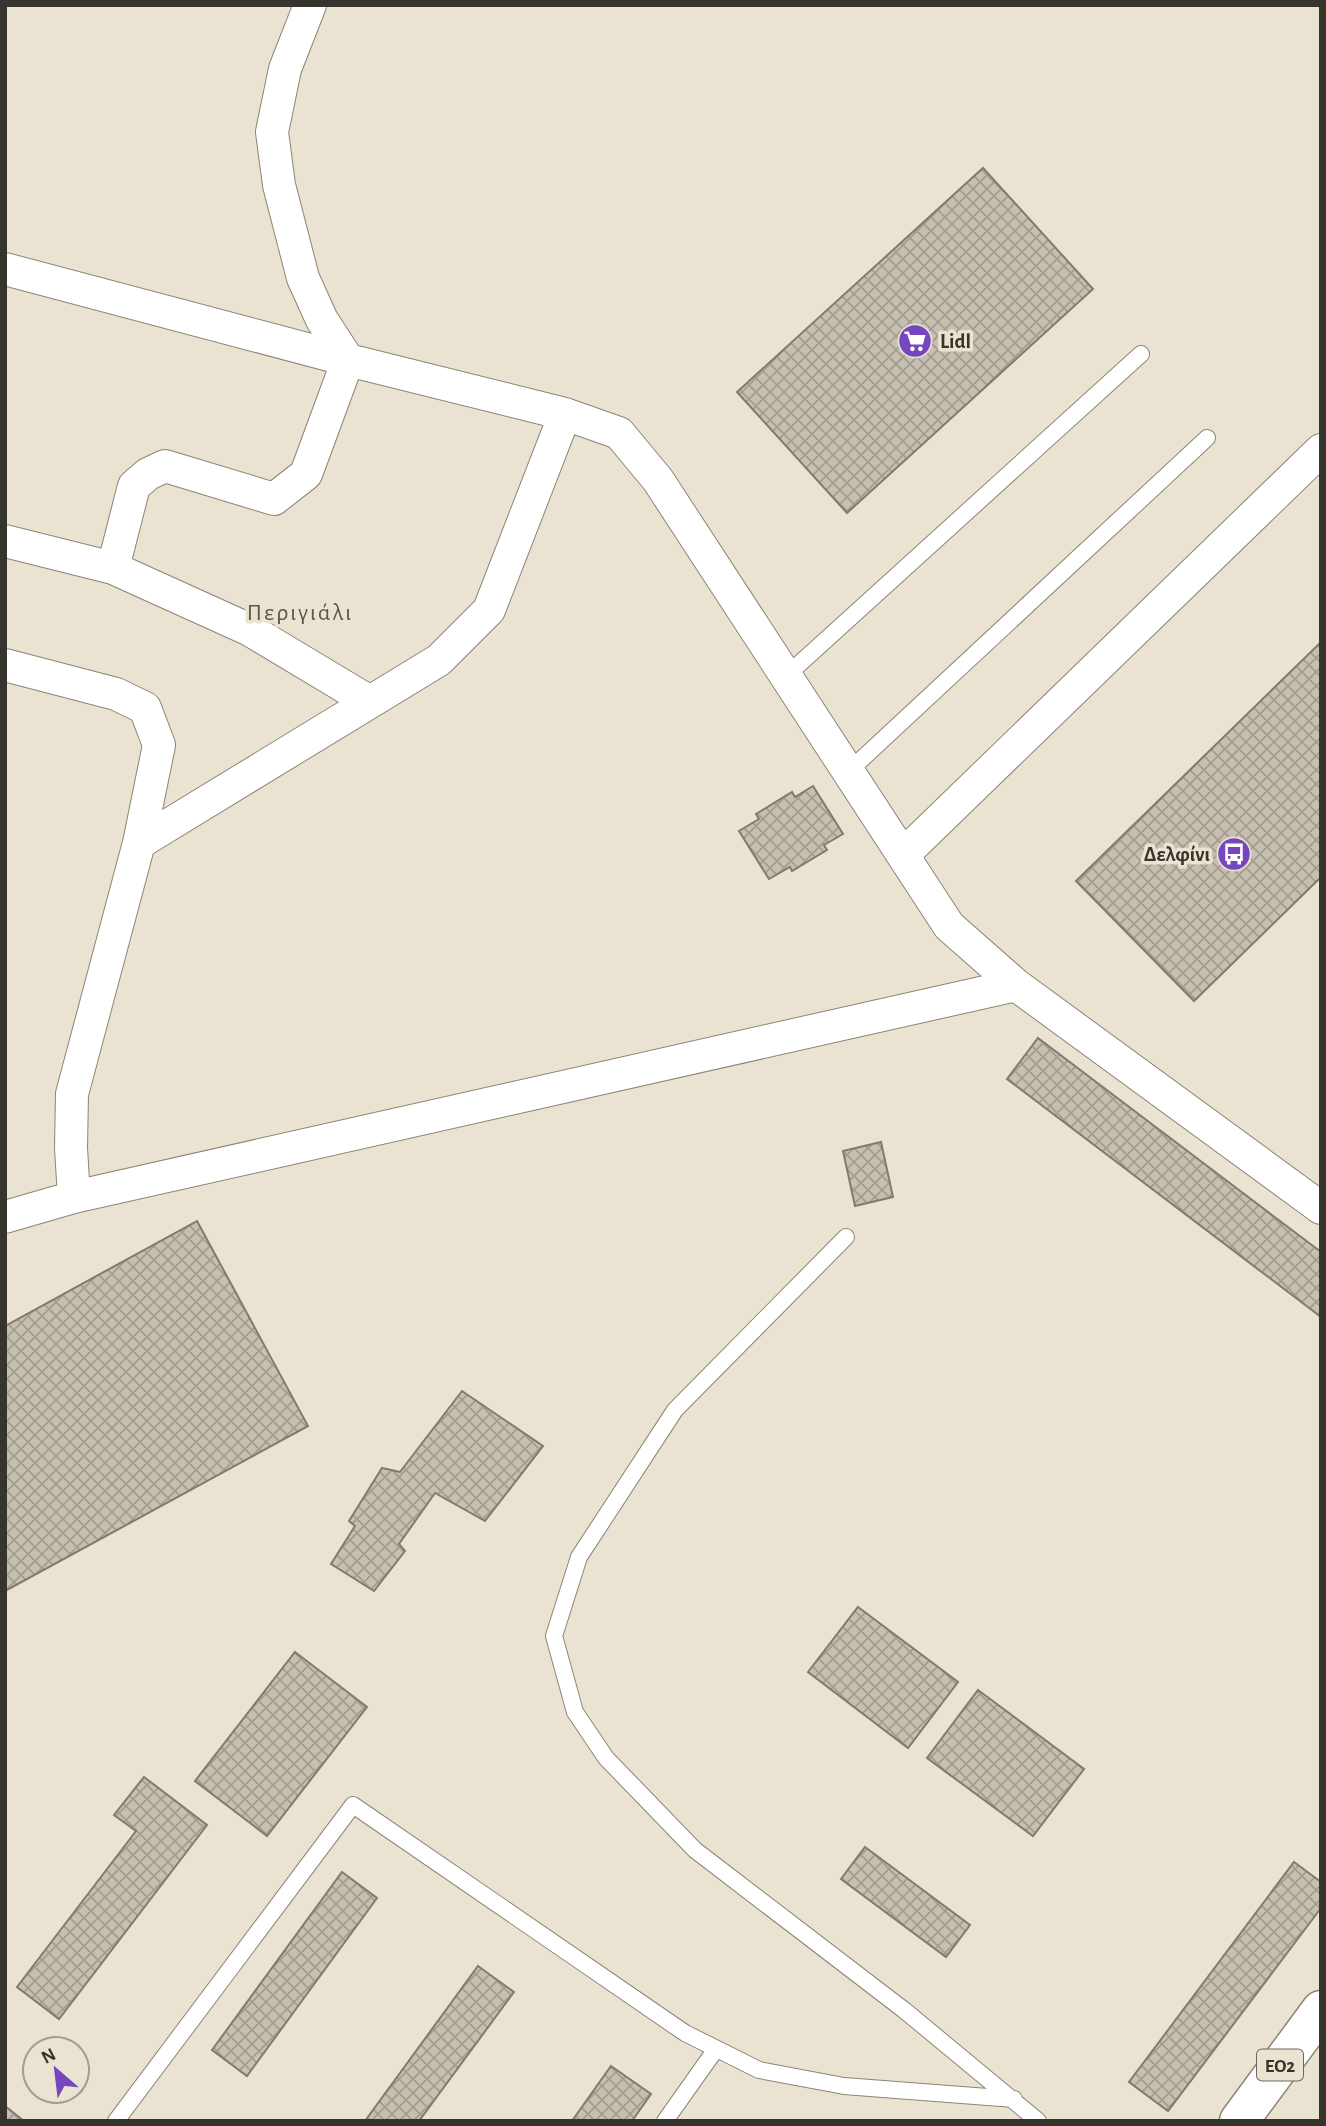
<svg xmlns="http://www.w3.org/2000/svg" width="1326" height="2126" font-family="'Alegreya Sans',sans-serif">
<style>
.building{fill:url(#building-cross-hatch);stroke:#827b6c;stroke-width:2}
.lines{fill:none;stroke-linecap:round;stroke-linejoin:round}
.lane-casing{stroke:#8c8576;stroke-width:18}
.street-casing{stroke:#8c8576;stroke-width:34}
.primary-casing{stroke:#8c8576;stroke-width:41}
.lane{stroke:#fff;stroke-width:16}
.street{stroke:#fff;stroke-width:32}
.primary{stroke:#fff;stroke-width:38}
.labels{text-anchor:middle;stroke-width:7;stroke-linejoin:round;paint-order:stroke}
.shield{fill:#eae3d2;stroke:#6d685e;stroke-width:2}
.shield-label{font-size:19px;font-weight:bold;fill:#37342d}
.poi-label{font-size:21px;font-weight:bold;fill:#37342d;stroke:#eae3d2;text-anchor:start}
.quarter-label{font-size:24px;letter-spacing:2px;fill:#5c5648;stroke:#eae3d2}
</style>
<defs>
<pattern id="building-cross-hatch" width="8" height="8" patternUnits="userSpaceOnUse" patternTransform="scale(1.75)"><rect width="8" height="8" fill="#c7c0b0"/><path d="M0 0l8 8M0 8l8-8" fill="none" stroke="#a29d90"/></pattern>
</defs>
<rect width="100%" height="100%" fill="#eae3d2"/>
<path class="building" d="M983,168L1093,289L847,513L737,392Z
M1321,642V877L1194,1001L1076,881Z
M813,786L843,834L824,845L827,850L792,871L790,867L769,879L739,831L759,819L756,814L792,792L795,797Z
M1038,1038L1321,1252V1317L1007,1079Z
M881,1142L893,1197L855,1206L843,1151Z
M197,1221L308,1426L5,1591V1326Z
M462,1391L543,1446L485,1521L435,1493L399,1544L405,1551L374,1591L331,1564L355,1526L349,1521L382,1468L400,1472Z
M858,1607L958,1682L908,1748L808,1672Z
M295,1652L367,1707L267,1836L195,1781Z
M978,1690L1084,1769L1033,1836L927,1758Z
M144,1777L207,1825L59,2019L17,1987L136,1831L114,1815Z
M865,1847L970,1925L946,1957L841,1879Z
M1294,1862L1321,1882V1908L1168,2111L1129,2082Z
M342,1872L377,1898L247,2076L212,2050Z
M478,1966L514,1992L419,2121H365Z
M611,2066L651,2094L632,2121H572Z
M5,2106L24,2121H5Z"/>
<g class="lines">
<g class="lane-casing">
<path id="lane" d="M786,676L1141,354
M849,771L1207,438
M846,1237L675,1410L579,1557L554,1636L575,1712L606,1758L695,1850L904,2010L1038,2121
M116,2121L353,1805L685,2033L759,2070L844,2086L1014,2099
M665,2121L716,2049"/>
</g>
<g class="street-casing">
<path id="street" d="M5,269L348,360L565,414L619,433L658,480L949,926L1016,985
M5,541L113,568L250,630L370,702
M113,568L134,486L148,474L165,466L274,499L306,474L348,360L322,320L303,278L279,185L272,132L285,69L310,5
M5,665L116,694L145,708L159,745L139,843L72,1094L71,1148L74,1197
M139,843L439,660L489,610L565,414
M903,855L1321,450
M5,1217L74,1197L1016,985L1321,1208"/>
</g>
<g class="primary-casing">
<path id="primary" d="M1239,2121L1321,2010"/>
</g>
<use href="#lane" class="lane"/>
<use href="#street" class="street"/>
<use href="#primary" class="primary"/>
</g>
<defs>
<g id="supermarket-disc" transform="scale(1.75)"><circle r="9.5" fill="#7546be" stroke="#eae3d2"/><path d="M-6-5.5h2.5l.6 2H6L4.5 2H-2.5L-4.4-4H-6ZM-1.5 3.2a1.3 1.3 0 1 0 .1 0ZM3 3.2a1.3 1.3 0 1 0 .1 0Z" fill="#fff"/></g>
<g id="bus-disc" transform="scale(1.75)"><circle r="9.5" fill="#7546be" stroke="#eae3d2"/><path d="M-5-6H5V4H4V6H2V4H-2V6H-4V4H-5ZM-3.5-4V0h7V-4ZM-3.5 1.2v1.5H-2V1.2ZM2 1.2v1.5H3.5V1.2Z" fill="#fff"/></g>
</defs>
<g fill-rule="evenodd">
<use href="#supermarket-disc" x="915" y="341"/>
<use href="#bus-disc" x="1234" y="854"/>
</g>
<g class="labels">
<rect class="shield" x="1257" y="2049.5" width="46" height="31" rx="5"/>
<g class="shield-label">
<text x="1280" y="2072">ΕΟ2</text>
</g>
<g class="poi-label">
<text x="940" y="348">Lidl</text>
<text x="1210" y="861" text-anchor="end">Δελφίνι</text>
</g>
<g class="quarter-label">
<text x="300" y="620">Περιγιάλι</text>
</g>
</g>
<rect width="1326" height="2126" fill="none" stroke="#37342d" stroke-width="14"/>
<g transform="translate(56 2070) rotate(332)"><circle r="33" fill="#eae3d2" stroke="#a29d90" stroke-width="2"/>
<path d="M0-5L12 26L0 18L-12 26Z" fill="#7546be"/>
<text y="-10" font-size="19" font-weight="bold" text-anchor="middle" fill="#37342d">N</text>
</g>
</svg>
